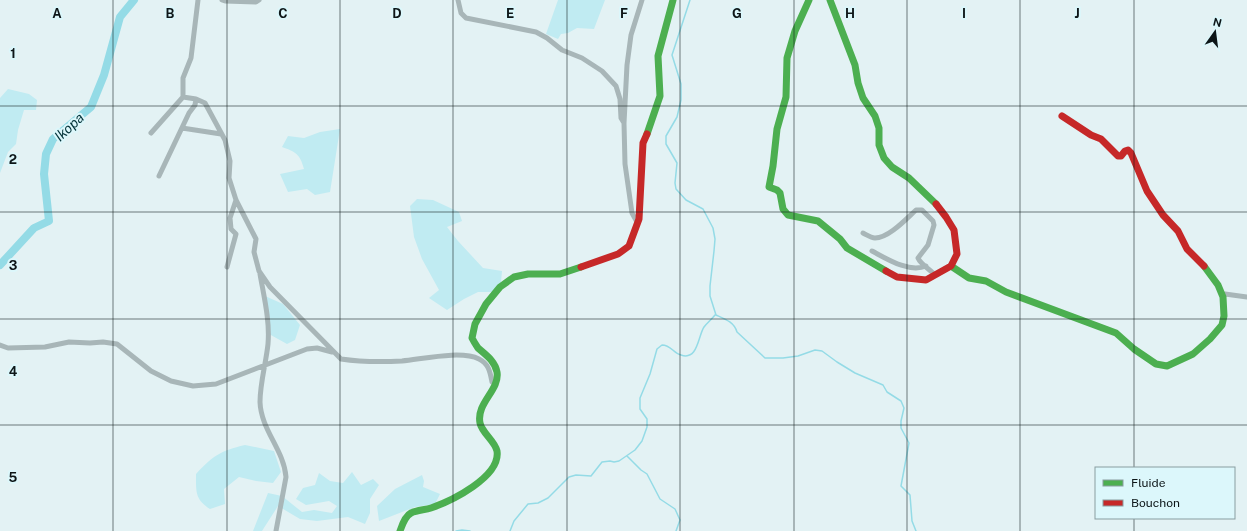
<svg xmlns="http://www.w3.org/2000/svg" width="1247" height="531" font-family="'Public Sans',sans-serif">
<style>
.green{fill:#c0ebf2}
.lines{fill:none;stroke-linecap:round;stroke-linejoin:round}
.stream{stroke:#94dbe6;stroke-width:1.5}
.river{stroke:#94dbe6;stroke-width:8}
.street{stroke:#a8b6b8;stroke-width:5}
.fast{stroke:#4caf50;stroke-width:7}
.jam{stroke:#c62828;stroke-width:7}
.grid{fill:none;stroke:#0d1618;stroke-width:1;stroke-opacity:0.55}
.labels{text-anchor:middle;stroke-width:4;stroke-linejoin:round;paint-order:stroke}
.water-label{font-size:14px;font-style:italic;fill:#013137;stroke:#dcf7fb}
.grid-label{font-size:13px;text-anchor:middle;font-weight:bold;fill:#0d1618;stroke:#dcf7fb;stroke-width:4;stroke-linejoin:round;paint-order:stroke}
</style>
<rect width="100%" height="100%" fill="#e3f2f4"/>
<path class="green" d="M558,0H605L594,29L577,28L568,33L561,34L558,39L546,34Z
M8,89L29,94L37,100L36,110H24L18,130L16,144L8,152L0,173V98Z
M340,129L330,192L315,195L307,189L288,192L280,174L304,169C300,154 296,152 282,147L288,136L304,138L320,132Z
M417,199L433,200L459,212L462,221L447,227L458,241L483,268L502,271L501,282L492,292H478L464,299L447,310L429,298L439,290L422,259L414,237L410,206Z
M265,296L283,304L300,325L295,340L287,344L269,334Z
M245,445L274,451L281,472L273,483L256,481L239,477L224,489L225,504L210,509C195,499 196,492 196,474C214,455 220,451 245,445Z
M352,472L361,485L373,479L379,485L370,499V513L365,524L348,517L317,521L300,519L278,506L262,531H253L268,493L282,496L302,512L314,510L332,513L337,506L329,501L306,505L296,499L303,488L315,485L319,473L330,481L343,483Z
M422,475L424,481L423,487L440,494L435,504L415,507L379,521L377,506L395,489Z"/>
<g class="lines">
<path class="stream" d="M690,0L672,55L681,84V100L677,117L666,136V144L677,163L675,183L676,189L686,200L703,209L713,228L715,239L714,251L710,286V296L716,315C725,319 734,322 737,332L765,358H783L798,356L815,350L822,351L837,362L855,373L883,385L887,392L901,401L904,408L901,421V428L909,443L901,486L910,495L912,521L916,531
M627,456L641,470L647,474L660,499L675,509L680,520L676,531
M456,531L462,530L470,531
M510,531L514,521L528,504L538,503L548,498L569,477L576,475L591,476L602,462L610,461L614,462L619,461L635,450L642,441L647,427V419L640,409V398L650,374L657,349L662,345C671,345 673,353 681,355C698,361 698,336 704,327C707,323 712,319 715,315"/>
<path class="river" d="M0,265L34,228L49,221L44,174L46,154L53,139L91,107L104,75L120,17L134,0"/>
<path class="street" d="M198,0L191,58L183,78V97L196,99L205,103L225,140L230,161L229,178L236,200L256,239L254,252L259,271L270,287L341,359C361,362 382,362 402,361C423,359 461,350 479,359C489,364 490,372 492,382L495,384
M222,0L225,1L256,2L259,0
M458,0L461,13L466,18L536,32L547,38L562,50L582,58L602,71L616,86L620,99L621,118L624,123
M182,128L221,134
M151,133L183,97
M159,176L189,113L195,105L196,99
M637,222L632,213L625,164L624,123L627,65L631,35L642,0
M863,233C867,235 871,238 875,238C889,238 907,218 916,210H922L933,221L934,225L928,245L918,258C921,265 930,269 935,275
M872,251C887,259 909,273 926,266
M227,267L236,234L231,229L230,218L236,200
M260,274C264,297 270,321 268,344C266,363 260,383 260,402C261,430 284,450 286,477L276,531
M1223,297L1225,294L1247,297
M0,345L8,348L45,347L69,342L90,343L103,342L117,344L151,371L171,381L193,386L216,384L307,349L317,348L332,352"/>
<path class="fast" d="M809,0L795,31L787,58L786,97L777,129L773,166L769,187L777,190L780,193L783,209L788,215L818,221L840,239L847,248L886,271
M830,0L855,65L858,83L863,98L875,116L879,128V145L884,158L892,167L909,178L936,204
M647,134L660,96L658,56L673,0
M951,266L969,278L986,281L1006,292L1116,333L1134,349L1156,364L1167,366L1193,354L1210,339L1222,325L1224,316L1223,297L1218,285L1204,266
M400,531C402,525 405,516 411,513C417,510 425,510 431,508C451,501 501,477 497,451C495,441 482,433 480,423C476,403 500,390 497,372C495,361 486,355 478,348C476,345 474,342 472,338L475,324L486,304L500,287L514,277L528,274H560L581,267"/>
<path class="jam" d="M1062,116L1091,135L1101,139L1118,156H1121L1125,151L1128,150L1131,153L1147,191L1163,215L1178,231L1187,249L1204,266
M581,267L618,254L629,246L639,219L643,143L647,134
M886,271L897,277L926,280L951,266L957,254L954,230L946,217L936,204"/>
</g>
<path class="grid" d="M113,0V531M227,0V531M340,0V531M453,0V531M567,0V531M680,0V531M794,0V531M907,0V531M1020,0V531M1134,0V468M0,106H1247M0,212H1247M0,319H1247M0,425H1247M1134,518V531"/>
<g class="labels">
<g class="water-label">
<text transform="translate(69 127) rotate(-43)" y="5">Ikopa</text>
</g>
</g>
<g class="grid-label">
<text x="57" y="18">A</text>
<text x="170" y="18">B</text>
<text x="283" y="18">C</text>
<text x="397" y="18">D</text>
<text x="510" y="18">E</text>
<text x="624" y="18">F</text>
<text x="737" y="18">G</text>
<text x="850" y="18">H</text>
<text x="964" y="18">I</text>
<text x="1077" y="18">J</text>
<text x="13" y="58">1</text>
<text x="13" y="164">2</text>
<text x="13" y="270">3</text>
<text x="13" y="376">4</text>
<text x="13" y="482">5</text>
</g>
<rect x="1095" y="467" width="140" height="52" fill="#dcf7fb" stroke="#899da0"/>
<rect x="1103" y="480" width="20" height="6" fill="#4caf50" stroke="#899da0"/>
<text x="1131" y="487" font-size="12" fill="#0d1618">Fluide</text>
<rect x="1103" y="500" width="20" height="6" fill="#c62828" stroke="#899da0"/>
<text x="1131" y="507" font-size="12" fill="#0d1618">Bouchon</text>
<g transform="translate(1215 32) rotate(14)" stroke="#dcf7fb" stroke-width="3" paint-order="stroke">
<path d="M0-3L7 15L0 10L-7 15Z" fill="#0d1618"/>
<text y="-6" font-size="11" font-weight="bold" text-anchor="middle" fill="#0d1618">N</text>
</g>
</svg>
